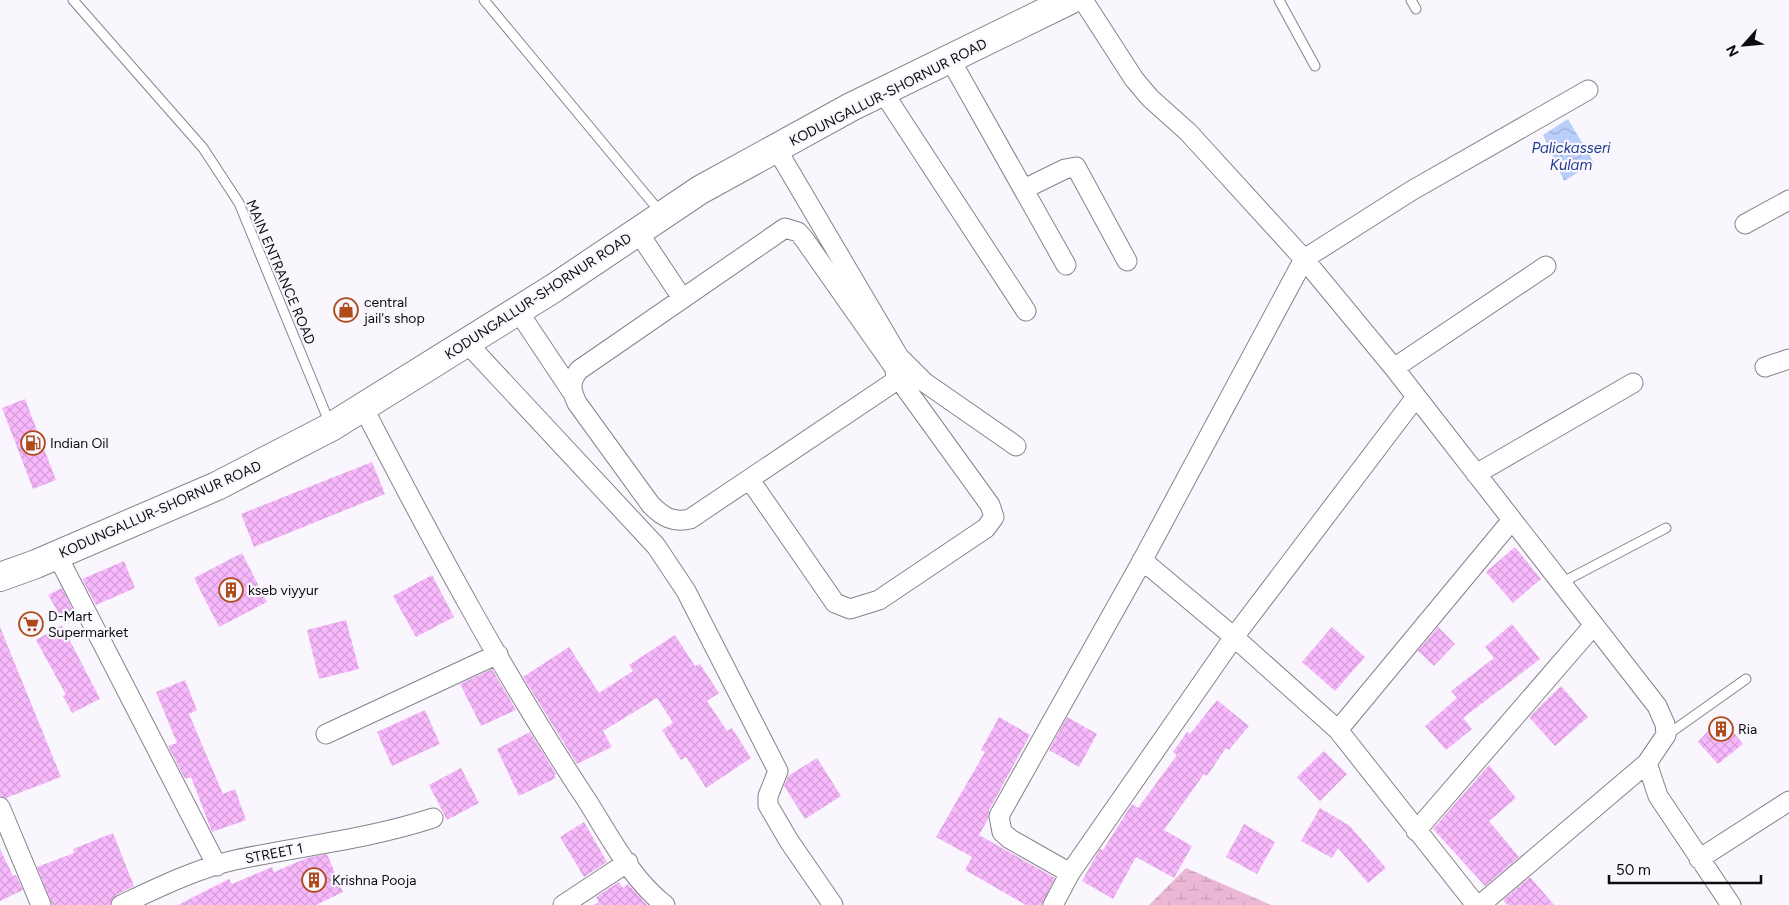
<svg xmlns="http://www.w3.org/2000/svg" width="1789" height="905" font-family="Figtree,sans-serif">
<style>
.wetland{fill:url(#wetland-marsh)}
.water{fill:url(#water-waves)}
.building{fill:url(#building-cross-hatch)}
.lines{fill:none;stroke-linecap:round;stroke-linejoin:round}
.lane-casing{stroke:#86838a;stroke-width:11}
.street-casing{stroke:#86838a;stroke-width:21}
.primary-casing{stroke:#86838a;stroke-width:30}
.lane{stroke:#fff;stroke-width:9}
.street{stroke:#fff;stroke-width:19}
.primary{stroke:#fff;stroke-width:28}
.labels{text-anchor:middle;stroke-width:4.5;stroke-linejoin:round;paint-order:stroke}
.street-label{font-size:14px;fill:#0d0c0f;stroke:#f9f6fe}
.poi-label{font-size:14px;fill:#0d0c0f;stroke:#f9f6fe;text-anchor:start}
.water-label{font-size:15px;font-style:italic;fill:#1f3b8f;stroke:#f9f6fe}
</style>
<defs>
<pattern id="wetland-marsh" width="20" height="14" patternUnits="userSpaceOnUse" patternTransform="scale(1.25)"><rect width="20" height="14" fill="#eab8d4"/><path d="M1 5h8M5 5V1M11 12h8M15 12V8" fill="none" stroke="#c89db5"/></pattern>
<pattern id="water-waves" width="16" height="10" patternUnits="userSpaceOnUse" patternTransform="scale(1.25)"><rect width="16" height="10" fill="#b9cefb"/><path d="M0 5q4-4 8 0t8 0" fill="none" stroke="#9eb0d6"/></pattern>
<pattern id="building-cross-hatch" width="8" height="8" patternUnits="userSpaceOnUse" patternTransform="scale(1.25)"><rect width="8" height="8" fill="#f8b9fc"/><path d="M0 0l8 8M0 8l8-8" fill="none" stroke="#d39ed7"/></pattern>
</defs>
<rect width="100%" height="100%" fill="#f9f6fe"/>
<path class="wetland" d="M1186,868L1271,905H1149Z"/>
<path class="water" d="M1568,119L1594,163L1564,181L1543,135Z"/>
<path class="building" d="M25,399L56,480L33,489L2,408Z
M372,462L385,494L254,547L241,514Z
M1515,547L1541,579L1513,603L1486,572Z
M242,553L267,602L219,627L194,578Z
M124,561L135,588L96,605L82,579Z
M432,575L454,617L416,637L393,596Z
M62,588L75,614L63,620L48,595Z
M346,620L359,669L319,679L307,630Z
M1512,624L1540,659L1463,718L1472,729L1446,750L1425,726L1457,698L1451,691L1494,658L1485,647Z
M62,625L100,699L72,713L63,696L66,695L36,640Z
M0,627L61,777L6,798L0,796Z
M1332,627L1365,657L1335,691L1302,662Z
M1438,627L1455,644L1434,666L1418,651Z
M675,635L695,666L700,664L719,693L707,701L727,731L732,728L751,758L706,788L686,757L681,760L662,730L673,723L657,698L603,731L612,747L577,764L523,677L569,647L599,693L633,671L629,665Z
M492,669L516,710L481,726L460,684Z
M185,680L197,710L189,714L223,794L235,789L246,820L212,832L191,777L185,779L168,746L177,743L156,692Z
M1561,686L1588,717L1555,746L1529,717Z
M1217,700L1249,726L1229,750L1226,748L1207,776L1204,774L1164,830L1192,846L1174,878L1136,857L1113,899L1082,881L1097,854L1100,849L1103,850L1132,804L1138,808L1177,755L1173,752L1187,732L1190,734Z
M425,710L440,744L392,766L377,732Z
M999,717L1030,735L989,810L988,819L979,835L1055,878L1042,905H1026L965,870L972,857L936,837L985,752L981,750Z
M1067,717L1097,734L1079,767L1049,750Z
M1721,717L1743,744L1718,764L1698,742Z
M530,732L556,774L554,775L556,778L519,796L497,749Z
M1324,751L1347,774L1320,801L1297,777Z
M817,758L841,796L805,819L784,786L788,776Z
M1489,765L1516,798L1489,821L1519,857L1485,886L1433,829Z
M461,768L479,803L447,820L429,785Z
M1320,808L1350,826L1386,868L1368,883L1338,848L1332,858L1301,841Z
M584,822L607,862L584,877L560,837Z
M1244,824L1275,842L1257,874L1226,857Z
M113,833L134,886L116,895L110,905H52L37,867L74,853L73,849Z
M0,849L13,876L16,875L23,890L0,901Z
M327,854L343,892L316,905H178L229,879L232,884L272,867L274,872L307,858Z
M1530,877L1554,905H1508L1503,900Z
M619,882L623,888L628,884L647,905H594L599,902L596,897Z"/>
<g class="lines">
<g class="lane-casing">
<path id="lane" d="M73,0L203,148L239,203L330,424
M484,0L661,213
M1279,0L1315,66
M1411,0L1416,9
M1561,583L1666,528
M1667,735L1746,679"/>
</g>
<g class="street-casing">
<path id="street" d="M1083,0L1134,79L1150,98L1188,132L1304,259L1394,368L1657,706L1665,724L1666,735L1647,763L1658,796L1731,905
M950,59L1066,265
M883,92L1026,311
M776,148L899,357L924,382L1016,446
M1024,189L1065,169L1076,167L1127,261
M1745,224L1789,200
M785,228L798,232L804,239L894,367L896,375L894,382L690,519C673,523 663,517 651,505L577,403C571,390 569,382 579,370Z
M638,232L682,298
M518,311L572,392
M467,343L656,546L686,591L778,771L768,796V805L789,841L833,905
M1765,367L1789,359
M1394,368L1546,266
M363,407C432,540 503,674 586,799C609,835 631,879 665,905
M1476,474L1633,383
M750,480L835,603L850,609L879,600L986,528L994,517L990,505L896,375
M57,555L217,866
M1142,560L1234,637L1338,730L1476,905
M1338,730L1512,520
M326,734L498,654
M0,807L41,905
M1416,831L1593,626
M1699,859L1789,801
M1070,873L1010,839L1002,832L999,816L1141,563L1304,259L1411,191L1588,90
M121,905C155,889 198,868 235,860C301,846 369,839 433,818
M563,905L628,862
M1053,905L1070,873L1234,637L1416,397
M1480,905L1647,763"/>
</g>
<g class="primary-casing">
<path id="primary" d="M0,577L36,564L217,486L331,427L554,288L700,190L851,107L1070,0"/>
</g>
<use href="#lane" class="lane"/>
<use href="#street" class="street"/>
<use href="#primary" class="primary"/>
</g>
<defs>
<g id="shop-ring" transform="scale(1.25)"><circle r="9.5" fill="#f9f6fe" stroke="#af4a1a" stroke-width="1.5"/><path d="M-5-2.5h2.3a2.7 3.5 0 0 1 5.4 0H5L5.5 6h-11ZM-1.5-2.5h3a1.5 2.3 0 0 0-3 0Z" fill="#af4a1a"/></g>
<g id="fuel-ring" transform="scale(1.25)"><circle r="9.5" fill="#f9f6fe" stroke="#af4a1a" stroke-width="1.5"/><path d="M-5.5-6h7V0h2V4h1.3V-2.5L3-4.5l.8-.8L6-3V5H2.5V1h-1V6h-7ZM-4.2-4.7v3.2H.2V-4.7Z" fill="#af4a1a"/></g>
<g id="building-ring" transform="scale(1.25)"><circle r="9.5" fill="#f9f6fe" stroke="#af4a1a" stroke-width="1.5"/><path d="M-4-6H4V6H1V3H-1V6H-4ZM-2.5-4.3h1.7v1.8h-1.7ZM.8-4.3h1.7v1.8H.8ZM-2.5-1h1.7V.8h-1.7ZM.8-1h1.7V.8H.8Z" fill="#af4a1a"/></g>
<g id="supermarket-ring" transform="scale(1.25)"><circle r="9.5" fill="#f9f6fe" stroke="#af4a1a" stroke-width="1.5"/><path d="M-6-5.5h2.5l.6 2H6L4.5 2H-2.5L-4.4-4H-6ZM-1.5 3.2a1.3 1.3 0 1 0 .1 0ZM3 3.2a1.3 1.3 0 1 0 .1 0Z" fill="#af4a1a"/></g>
</defs>
<g fill-rule="evenodd">
<use href="#shop-ring" x="346" y="310"/>
<use href="#fuel-ring" x="33" y="443"/>
<use href="#building-ring" x="231" y="590"/>
<use href="#supermarket-ring" x="31" y="624"/>
<use href="#building-ring" x="1721" y="729"/>
<use href="#building-ring" x="314" y="880"/>
</g>
<g class="labels">
<g class="street-label">
<text transform="translate(888 92) rotate(-27)" y="5">KODUNGALLUR-SHORNUR ROAD</text>
<text transform="translate(281 272) rotate(67)" y="5">MAIN ENTRANCE ROAD</text>
<text transform="translate(538 296) rotate(-33)" y="5">KODUNGALLUR-SHORNUR ROAD</text>
<text transform="translate(160 509) rotate(-24)" y="5">KODUNGALLUR-SHORNUR ROAD</text>
<text transform="translate(274 853) rotate(-11)" y="5">STREET 1</text>
</g>
<g class="poi-label">
<text x="364" y="307">central<tspan x="364" dy="16">jail's shop</tspan></text>
<text x="50" y="448">Indian Oil</text>
<text x="248" y="595">kseb viyyur</text>
<text x="48" y="621">D-Mart<tspan x="48" dy="16">Supermarket</tspan></text>
<text x="1738" y="734">Ria</text>
<text x="332" y="885">Krishna Pooja</text>
</g>
<g class="water-label">
<text x="1571" y="153">Palickasseri<tspan x="1571" dy="17">Kulam</tspan></text>
</g>
</g>
<g transform="translate(1744 45) rotate(243)" stroke="#f9f6fe" stroke-width="4" paint-order="stroke">
<path d="M0-4L9 19L0 12L-9 19Z" fill="#0d0c0f"/>
<text y="-8" font-size="14" font-weight="bold" text-anchor="middle" fill="#0d0c0f">N</text>
</g>
<path d="M1609 875v8h152v-8" fill="none" stroke="#0d0c0f" stroke-width="2.5"/>
<text x="1616" y="875" font-size="15" fill="#0d0c0f" stroke="#f9f6fe" stroke-width="4" paint-order="stroke">50 m</text>
</svg>
